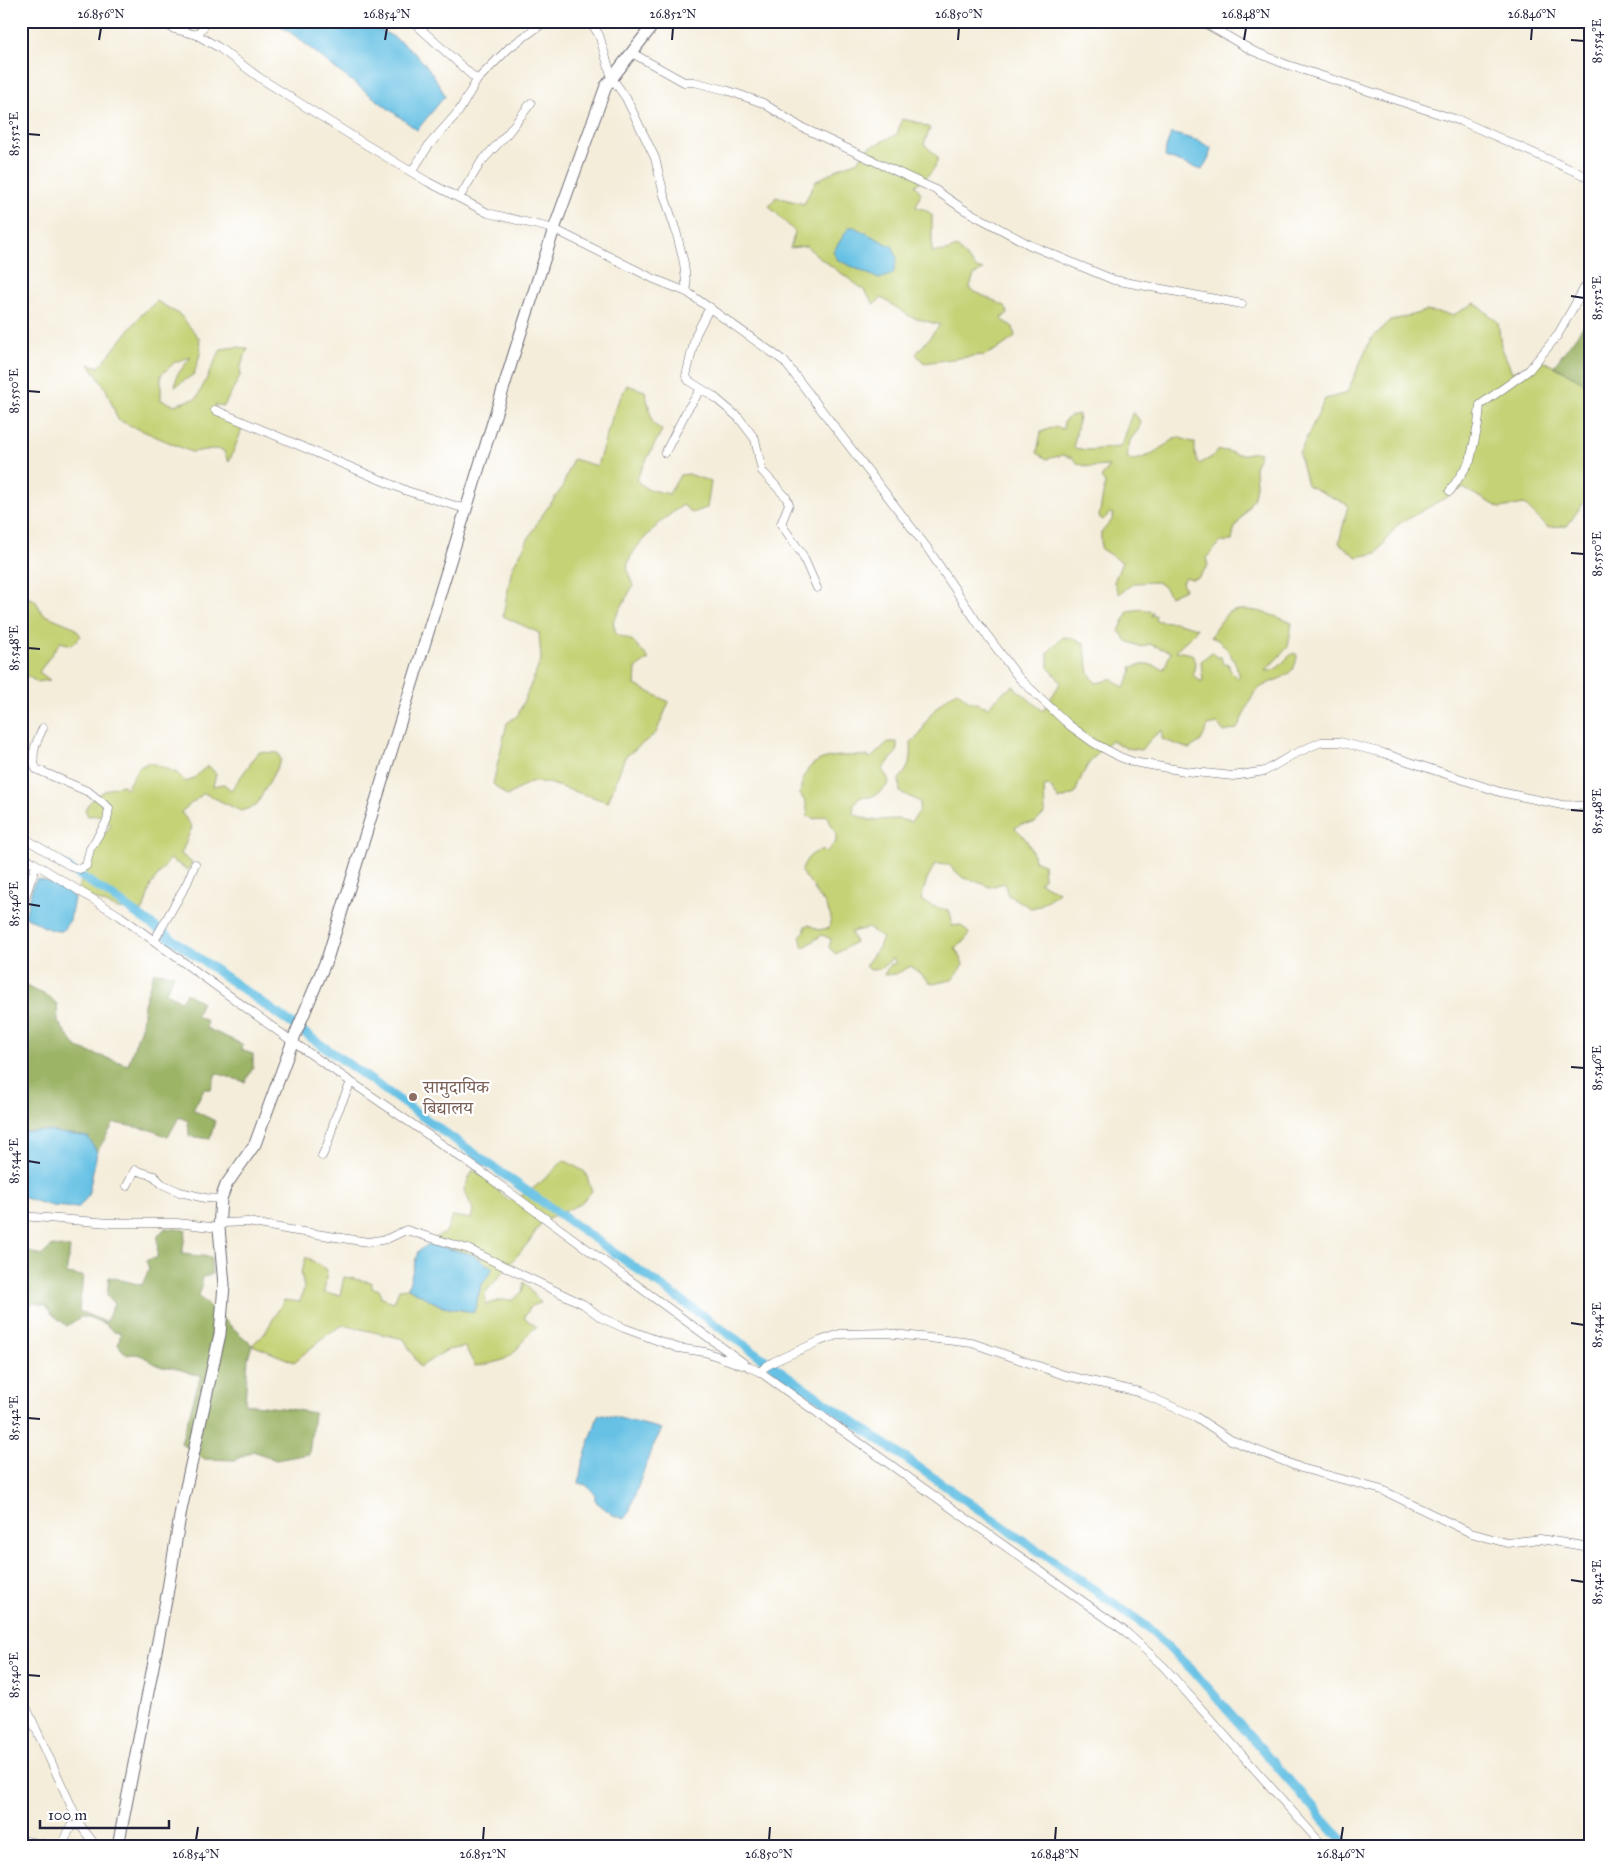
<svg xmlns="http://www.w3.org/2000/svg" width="1611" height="1867" font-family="'IM FELL Great Primer','Noto Serif Devanagari',serif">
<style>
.green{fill:#c5d274;stroke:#747a58}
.forest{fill:#9cb466;stroke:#5f6b50}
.water{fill:#66c1e4;stroke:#447290}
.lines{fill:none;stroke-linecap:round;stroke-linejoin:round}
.canal{stroke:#66c1e4;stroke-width:9}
.street-casing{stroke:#6c6973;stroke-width:9}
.secondary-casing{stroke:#6c6973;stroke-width:13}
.street{stroke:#fff;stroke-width:8}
.secondary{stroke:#fff;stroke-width:11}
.ticks{fill:none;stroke:#22223b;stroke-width:2}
.education-dot{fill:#8d6e63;stroke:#fff;stroke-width:2}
.labels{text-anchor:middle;stroke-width:4.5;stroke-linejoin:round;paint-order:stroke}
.education-label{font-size:18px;fill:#785e54;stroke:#fff;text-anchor:start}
.neatline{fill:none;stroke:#22223b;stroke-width:2}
.ticks-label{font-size:12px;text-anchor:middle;fill:#22223b}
</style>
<rect width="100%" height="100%" fill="#fff"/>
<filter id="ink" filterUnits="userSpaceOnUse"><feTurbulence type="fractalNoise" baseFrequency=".02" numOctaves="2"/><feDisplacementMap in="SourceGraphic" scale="10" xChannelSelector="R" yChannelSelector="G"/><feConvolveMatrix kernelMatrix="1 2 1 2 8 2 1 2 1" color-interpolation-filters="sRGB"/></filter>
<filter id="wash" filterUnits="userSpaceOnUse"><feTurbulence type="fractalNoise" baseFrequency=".0096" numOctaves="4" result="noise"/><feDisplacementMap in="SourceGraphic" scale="20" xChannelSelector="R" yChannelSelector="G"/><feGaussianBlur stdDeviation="1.12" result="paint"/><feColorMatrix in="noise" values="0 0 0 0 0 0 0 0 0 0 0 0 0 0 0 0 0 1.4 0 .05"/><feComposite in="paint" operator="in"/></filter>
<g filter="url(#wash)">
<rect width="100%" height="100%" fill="#f4edda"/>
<path class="green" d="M902,119L916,122L930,128L924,144L938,157C935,172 927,177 915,185L921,193L916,207L926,210L932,215V252L946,251L957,247L976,268L983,270L974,275L969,289L1005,306L1008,313L1001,319L1013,327L1015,337L1001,347L983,356L981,355L924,363L916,354L940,325L911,317L882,298L874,304L863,289L820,258L806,246L790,248L795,232L769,206L776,197L804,204L815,182L841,167L858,161L866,149L897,134Z
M157,301L180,315L199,338L201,351L194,374L175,387L177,375L191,357L175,362L161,375V400L174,405L197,398L221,349L236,347L248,348L241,366L240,376L224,406L215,405L213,412L243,427L229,462L223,450L214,449L191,452L118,420L106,389L89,364L99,367L142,314Z
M1475,303L1498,322L1501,346L1512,372L1545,362L1580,380L1590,389V494L1567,526L1547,527L1524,504L1500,508L1463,488L1397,525L1377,553L1357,557L1339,543L1348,505L1307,485L1299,454L1325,399L1347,393L1370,340L1390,321L1426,311L1453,315Z
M627,385L645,391L653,424L662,430L636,480L647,489L669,494L680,475L689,474L711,482L707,508L692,513L683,505C667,515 632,546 628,564C626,571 631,579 633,586L613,622L616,634L633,641L649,659L636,668L635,685L669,702L656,733L625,757L608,802L548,783L530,782L507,796L493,784L507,723L518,715L541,660L539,633L503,616L512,568L540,518L562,488L573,459L597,466L615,408Z
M1133,412L1141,422L1138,430L1130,440L1127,457L1133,461L1153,454L1177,437L1195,443V454L1199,464L1212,457L1217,451C1230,449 1230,454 1240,454C1248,455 1250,451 1260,453L1255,468L1256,485L1254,497L1234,530L1232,541L1221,542L1206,558L1208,565L1199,577L1192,579L1185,577L1182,582L1185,589L1170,596L1164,587L1157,582L1134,583L1119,594L1114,582L1122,562L1101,549V533L1112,520L1114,514L1110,513L1103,520L1099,517L1105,483L1101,478L1109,466L1091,467L1078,464L1073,458L1063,455L1047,459L1037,453L1041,432L1054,427L1063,429L1064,421L1071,416L1079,414C1079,426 1074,436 1074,448L1088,450L1120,447C1127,437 1127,423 1133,412Z
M21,595L35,600L43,614L74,627L81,636L72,645L60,642L39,672L50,680L37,682L21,672Z
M1142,609L1153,612L1151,616L1155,615L1156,621L1175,622L1197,628C1191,639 1183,641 1176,651L1192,654L1195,663L1193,675L1200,681H1203L1201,661L1212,652L1217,657H1221L1223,664L1228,663L1230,670L1238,678L1239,673C1233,659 1227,642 1211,637C1215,627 1222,621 1228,612C1250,606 1271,614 1292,623L1288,647L1265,671C1282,671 1281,660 1294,653L1297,655C1296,681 1270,678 1256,691C1253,693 1240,723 1237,729L1224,732L1218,724L1208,726L1201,741L1189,749L1162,739V730L1153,737L1141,750L1126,748L1111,740C1090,760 1084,767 1075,794L1059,800L1050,786L1044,787L1045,813L1035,823L1021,824L1015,828C1025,837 1032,846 1034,860L1043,864L1044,879L1039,882L1059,892L1039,906L1031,908L1008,895L1004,883L990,887L972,880L963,878L949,865L935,864L927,879L921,900C930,907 939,907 950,912L952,921L951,926L961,925L969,933L964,942L954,948L960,955L963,965L952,980L932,984L911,966L896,974L884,975L889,965L896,963L893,958L880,969L871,970L865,966L879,947L883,938L868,928L851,932L855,942L836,954L829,948L831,939L822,935L803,948L800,936L805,931V926L809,925L819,930L829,928L831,917L824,902L817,895L813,886L801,872C806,859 809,854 822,850L826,852L836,842V833L826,815L815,819L808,816L806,803L800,794C804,751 835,756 868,756L871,758L888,742H897V752L882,770L888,778L889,784C880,792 874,799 861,797L854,804L853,814L870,820L898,819L911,822L919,812L920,802L900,792L899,779C911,766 912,759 911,742C922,734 920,735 925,724C931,711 945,698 957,691L969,701L988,707L1001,694L1013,686L1043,711L1061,682L1048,667V652L1063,637L1072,638L1084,643L1089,673L1096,683L1106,681L1111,678L1124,688L1132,672L1131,667L1148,664L1164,669L1171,652L1149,644L1142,647L1127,641L1119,631L1128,611Z
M259,752L278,753L281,760L256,806L241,811L204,793L181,812L192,827L181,854L192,863L188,870L170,859L151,885L143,911L118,909L80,893L74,898L94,850L111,825L102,815L88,816L85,810C91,796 109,787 123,785L126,789L138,768L149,762L177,773L186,782C198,778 198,771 209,766L216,774L213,786L224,784L231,790Z
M564,1160L585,1172L592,1191L580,1204L542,1222L528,1243L485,1293L486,1305L500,1300H513L522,1292L524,1282L541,1303L531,1306L524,1318L537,1327C525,1334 521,1347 510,1356C500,1363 487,1364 475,1366L465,1347L447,1350L420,1367L404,1339L343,1325L328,1334L294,1362L252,1345L265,1333L284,1300L300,1302L304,1288L301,1272L306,1257L327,1270L324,1293L340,1295L344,1277L371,1282L372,1288L380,1290L381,1298L394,1302L399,1289L408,1288L443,1307L474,1312L481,1286L471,1254L429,1244L440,1235L445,1234L453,1216L471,1219L473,1210L464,1189L473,1170L488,1179L506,1199C522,1204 553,1171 564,1160Z"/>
<path class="forest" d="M1585,324L1590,328V389L1580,380L1554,366Z
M154,972L174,974L166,993L181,1001L186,993L202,1002L196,1016L207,1021L206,1028L242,1044L241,1050L253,1054V1068L245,1082L216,1073L211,1089H204L193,1110L215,1121L210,1139L189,1136L188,1121L179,1117L168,1137L151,1130L114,1123L97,1152L88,1137L48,1131L21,1132V984L50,997L57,1004L58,1022L77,1048L128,1065L142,1024L144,1004Z
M165,1228L186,1230L182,1254L211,1257L212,1274L203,1277L199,1297L252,1345L248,1358L245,1404L290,1409L314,1413L309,1454L276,1460L253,1451L235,1460L203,1459L181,1443L201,1375C191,1375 184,1370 174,1368C169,1367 163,1368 159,1366C147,1360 141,1351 127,1355L118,1345L121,1333L114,1332L105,1324L88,1317H81L67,1326L52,1314L46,1305L33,1303L21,1309V1248L41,1256L52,1246L70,1248L66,1274L83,1276L79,1311L106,1322L114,1304L107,1296L109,1277L142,1285L149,1269L146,1260L157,1258L158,1236Z"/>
<path class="water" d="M274,21H344C354,28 363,25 374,28C406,39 431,66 445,96L417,130L337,70L298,38Z
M1171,133L1199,141L1211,148L1209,157L1202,170L1165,157L1166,148Z
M849,227H854L893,247L897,259L893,274L879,279L838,260L833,252Z
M37,879C51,882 65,887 74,898L70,920L62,931C48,932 37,922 25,916L33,885Z
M48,1131L88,1137L97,1152L88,1196L78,1208L52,1206L21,1197V1132Z
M429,1244L471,1254L493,1268L481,1286L474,1312L443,1307L408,1288L418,1251Z
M603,1414L662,1429L651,1450L629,1512L624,1519L613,1515L595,1501V1494L586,1485L579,1483L582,1464L598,1416Z"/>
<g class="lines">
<path class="canal" d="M64,865L113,897L802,1386L1146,1626L1193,1671L1347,1846"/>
</g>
</g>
<g filter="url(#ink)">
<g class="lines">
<g class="street-casing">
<path id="street" d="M160,21L174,29L197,35L218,47L260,78L360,141L428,182L488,213L554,229L654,279L687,292L784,361L928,549L977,622L1019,678L1069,725L1094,743L1120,757L1133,762L1185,771L1233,776L1265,771L1292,755L1321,742H1340L1383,753L1500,792L1562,805L1590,806
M412,21L477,80
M590,21L599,35L612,78L626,98L655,158L664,195L676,231L684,263L687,292
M1201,21L1253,51L1285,64L1461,121L1590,178
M197,35L208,21
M632,53L684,82H694L726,90L763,103L799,126L934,189L963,209L1030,245L1114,280L1242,304
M412,171L429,145L459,111L477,80L510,47L546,21
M459,198L481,162L507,134L531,103
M710,307L696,334L686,376L689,381L713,396L739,418L755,439L762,471L786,497L789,504L781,524L802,554L817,588
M215,410L407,491L466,509
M665,453L687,410L701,389
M1450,491L1470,461L1478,425L1480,405L1529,370L1557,336L1590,278
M21,836L72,867L80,869L86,866L90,849L107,821L109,808L89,792L36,769C30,755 36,742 43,728
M21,855L120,916L293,1042L479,1170L749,1367L760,1372L1126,1632L1164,1667L1323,1846
M21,909L36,865
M154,941L187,883L195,864
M322,1156L328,1143L335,1118L351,1082
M127,1186L135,1170L154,1176L162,1184L180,1192L205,1198L221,1199
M21,1216L110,1223H177L219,1228L223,1223L248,1222L290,1230L368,1242L387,1239L406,1230L468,1249L583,1304L602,1318L624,1328L678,1348L705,1352L742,1365
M760,1372L765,1367L775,1361L820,1341L840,1334L886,1333L972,1343L1064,1375L1139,1392L1196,1417L1231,1440L1301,1468L1382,1490L1471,1533L1507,1543L1540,1539L1590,1547
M21,1696L80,1825L96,1846
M21,1840L52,1846
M62,1846L71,1826L80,1825"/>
</g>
<g class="secondary-casing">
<path id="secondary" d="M118,1846L167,1595L181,1510L220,1334L224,1285L219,1228L221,1199L226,1185L255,1144L295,1035L328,956L514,354L554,229L606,86L656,21"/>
</g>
<use href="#street" class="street"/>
<use href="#secondary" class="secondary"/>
</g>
</g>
<path class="ticks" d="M99,40L101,28M385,40L387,28M672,40L673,28M958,40L959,28M1244,40L1246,28M1531,40L1532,28M1571,40L1584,41M28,134L40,135M1571,296L1584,298M28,391L40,392M1571,553L1584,554M28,648L40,649M1571,810L1584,811M28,904L40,906M1571,1067L1584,1068M28,1161L40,1163M1571,1323L1584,1325M28,1418L40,1419M1571,1580L1584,1582M28,1675L40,1676M196,1840L198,1827M483,1840L484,1827M769,1840L770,1827M1055,1840L1056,1827M1341,1840L1343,1827"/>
<circle class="education-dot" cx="413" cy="1097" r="5"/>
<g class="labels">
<g class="education-label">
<text x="423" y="1093">सामुदायिक<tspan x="423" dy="21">बिद्यालय</tspan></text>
</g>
</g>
<rect width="1611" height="1867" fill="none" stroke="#fff" stroke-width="55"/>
<path d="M40 1820v8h129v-8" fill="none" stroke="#22223b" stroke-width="2.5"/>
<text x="48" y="1820" font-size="15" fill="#22223b" stroke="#ffffff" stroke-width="4" paint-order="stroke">100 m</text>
<rect x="28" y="28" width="1556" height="1812" class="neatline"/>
<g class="ticks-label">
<text x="101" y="18">26.856°N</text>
<text x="387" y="18">26.854°N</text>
<text x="673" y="18">26.852°N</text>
<text x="959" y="18">26.850°N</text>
<text x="1246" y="18">26.848°N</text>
<text x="1532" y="18">26.846°N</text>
<text transform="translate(1597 41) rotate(-90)" y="4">85.554°E</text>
<text transform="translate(14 134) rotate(-90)" y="4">85.552°E</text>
<text transform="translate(1597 298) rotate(-90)" y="4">85.552°E</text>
<text transform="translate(14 391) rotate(-90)" y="4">85.550°E</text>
<text transform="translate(1597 554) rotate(-90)" y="4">85.550°E</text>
<text transform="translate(14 648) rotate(-90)" y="4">85.548°E</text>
<text transform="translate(1597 811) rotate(-90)" y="4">85.548°E</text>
<text transform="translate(14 904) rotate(-90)" y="4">85.546°E</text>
<text transform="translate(1597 1068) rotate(-90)" y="4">85.546°E</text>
<text transform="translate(14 1161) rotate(-90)" y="4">85.544°E</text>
<text transform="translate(1597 1325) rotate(-90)" y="4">85.544°E</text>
<text transform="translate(14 1418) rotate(-90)" y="4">85.542°E</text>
<text transform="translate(1597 1582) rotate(-90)" y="4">85.542°E</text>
<text transform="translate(14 1675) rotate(-90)" y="4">85.540°E</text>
<text x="196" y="1858">26.854°N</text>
<text x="483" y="1858">26.852°N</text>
<text x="769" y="1858">26.850°N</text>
<text x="1055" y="1858">26.848°N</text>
<text x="1341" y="1858">26.846°N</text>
</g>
</svg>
